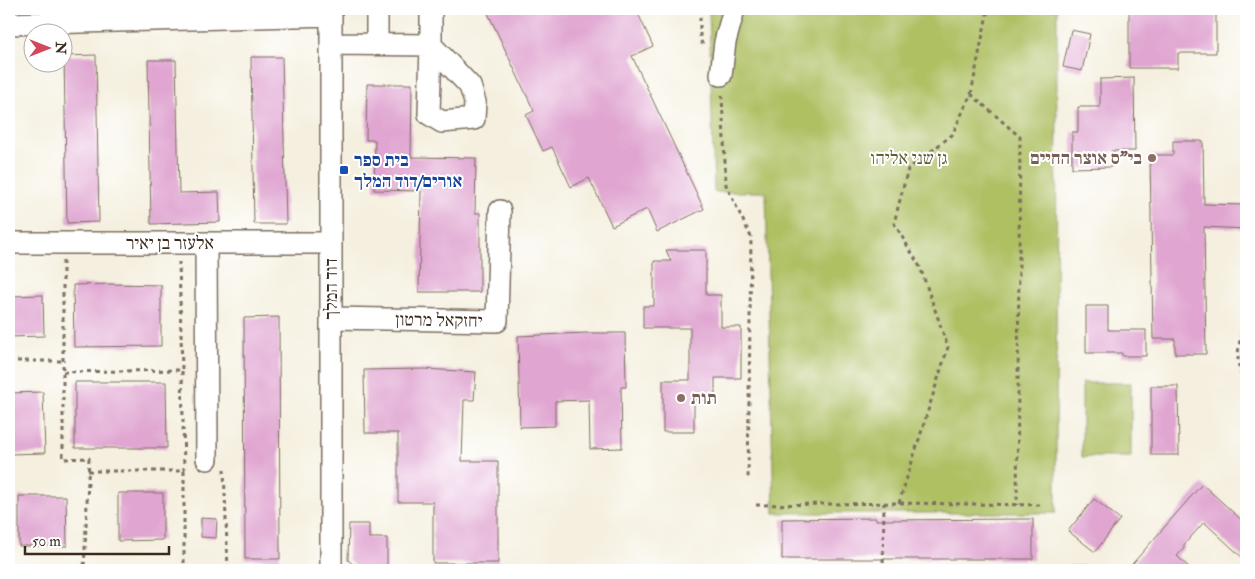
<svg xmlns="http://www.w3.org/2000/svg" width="1255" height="579" font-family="'IM FELL Double Pica','Frank Ruhl Libre',serif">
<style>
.green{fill:#afc063;stroke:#757540}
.building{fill:#e0a6d1}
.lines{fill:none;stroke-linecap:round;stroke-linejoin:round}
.minor-casing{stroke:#7c6f61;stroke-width:24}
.path{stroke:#7c6f61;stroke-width:3;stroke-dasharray:4 4;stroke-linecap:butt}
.minor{stroke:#fff;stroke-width:21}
.education-dot{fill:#8d6e63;stroke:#fff;stroke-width:2}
.transit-dot{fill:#1a4fb4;stroke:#fff;stroke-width:2}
.labels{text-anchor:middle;stroke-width:4;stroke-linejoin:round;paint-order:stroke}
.park-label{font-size:18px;fill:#645e36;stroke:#fff}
.education-label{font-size:18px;font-weight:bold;fill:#785e54;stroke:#fff;text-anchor:end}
.transit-label{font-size:18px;font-weight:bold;fill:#164399;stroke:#fff;text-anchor:start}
.street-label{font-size:18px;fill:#3b2a1e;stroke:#fff}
</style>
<rect width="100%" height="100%" fill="#fff"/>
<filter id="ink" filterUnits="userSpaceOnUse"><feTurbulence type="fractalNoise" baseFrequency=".02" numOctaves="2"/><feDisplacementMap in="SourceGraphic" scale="10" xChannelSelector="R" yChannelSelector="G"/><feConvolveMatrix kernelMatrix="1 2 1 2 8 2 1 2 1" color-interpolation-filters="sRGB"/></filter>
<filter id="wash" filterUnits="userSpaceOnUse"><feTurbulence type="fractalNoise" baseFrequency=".0096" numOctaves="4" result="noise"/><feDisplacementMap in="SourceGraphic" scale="20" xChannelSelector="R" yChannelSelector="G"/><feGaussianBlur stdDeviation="1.12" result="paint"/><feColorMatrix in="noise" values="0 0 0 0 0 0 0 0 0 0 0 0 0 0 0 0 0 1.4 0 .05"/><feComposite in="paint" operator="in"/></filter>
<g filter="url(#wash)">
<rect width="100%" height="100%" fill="#f4efde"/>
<path class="green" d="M709,9H1057L1056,513H774L766,192H714Z
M1246,339V376L1242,360Z
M1082,383H1131V457H1082Z
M1100,566V570H1041V567Z"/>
<g id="blocks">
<path class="building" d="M486,9H636L653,46L632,56L704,209L657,232L647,209L612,226L589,178L571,187L552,147L543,151L526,115L534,111Z
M1149,9H1216V53H1178V68H1129V10Z
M1071,30L1090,34L1082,71L1063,67Z
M96,55L99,222L67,223L64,56Z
M251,57H282L286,224H254Z
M148,60H176L179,193L219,192L220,222L151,224Z
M1134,78L1135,151H1111V167L1072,168V132H1078V107H1100V79Z
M367,84H412L411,157L476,158L475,213H480V292H419L421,191L374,190L375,140H366Z
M1173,141H1203L1204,204L1246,205V229L1204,227L1206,354H1175V339H1153L1150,155H1173Z
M666,250H706V295H721V327H741V378H715V400H694V432H663V380H690V328H643V306H654V261H671Z
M111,284L161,285V346L74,347L73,285Z
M43,295L44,336L9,337V296Z
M1086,306H1108V330H1146V356H1122V353H1086Z
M279,317L280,559H245L244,318Z
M586,333H625L626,387H621L622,448L590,449L589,400L555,401V426L520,427L518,336Z
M424,369L476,372L474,400H464L462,461H498V563H433V502H398V433H365L364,370Z
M75,382H166L167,448H75Z
M1151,386H1178L1179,455H1151Z
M43,392L45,453L9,454V393Z
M1202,484L1246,524V561L1204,522L1183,546L1185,547L1177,556L1192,570H1127Z
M118,493H163V540L118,541Z
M19,496H66L67,546H19Z
M1094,499L1120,519L1095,552L1068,531Z
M201,518L217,519L216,538L201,537Z
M876,518V520L1033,519V559H782V519Z
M349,524H369V538H387V570H360L348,560Z"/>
</g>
</g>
<g filter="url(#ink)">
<use href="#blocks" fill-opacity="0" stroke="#7c6f61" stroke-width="1"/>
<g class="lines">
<g class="minor-casing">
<path id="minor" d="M9,24L331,15
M331,44L431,45V11
M377,44V9
M431,45L470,86L475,102L474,119L442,122L429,114Z
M721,75L725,42L734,9
M9,243H331
M206,243L207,459
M331,318L497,321L500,211
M331,570V9"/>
</g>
<path class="path" d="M700,9V39L704,48
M971,94L1020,137L1017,505
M722,95L726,185L751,237L748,481
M63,261V459L89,458L84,570
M1246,317C1241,336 1231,365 1246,381
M9,361H63
M63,372L182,370L179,262
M224,469L228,570
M88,471H184L182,370
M184,471V570
M899,503L948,347L920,267L894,223L908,169L952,135L971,94L988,9
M756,505L899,503L1041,505
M883,570L884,503"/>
<use href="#minor" class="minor"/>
</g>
</g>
<g class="education-dot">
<circle cx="1152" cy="158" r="5"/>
<circle cx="681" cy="398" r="5"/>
</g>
<rect class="transit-dot" x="339" y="165" width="10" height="10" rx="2.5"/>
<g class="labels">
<g class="park-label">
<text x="909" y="164">גן שני אליהו</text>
</g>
<g class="education-label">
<text x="1142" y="164">בי"ס אוצר החיים</text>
<text x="691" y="404" text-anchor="start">תות</text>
</g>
<g class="transit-label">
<text x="354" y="166">בית ספר<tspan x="354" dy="21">אורים/דוד המלך</tspan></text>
</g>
<g class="street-label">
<text x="170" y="249">אלעזר בן יאיר</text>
<text transform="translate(331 289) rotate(-90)" y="6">דוד המלך</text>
<text transform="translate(439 320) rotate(1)" y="6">יחזקאל מרטון</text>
</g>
</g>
<rect width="1255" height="579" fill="none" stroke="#fff" stroke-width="30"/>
<g transform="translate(48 48) rotate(90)"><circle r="24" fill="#ffffff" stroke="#b1aaa5"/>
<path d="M0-4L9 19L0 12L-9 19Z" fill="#d1495b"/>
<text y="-8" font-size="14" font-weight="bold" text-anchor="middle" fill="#3b2a1e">N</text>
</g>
<path d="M25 546v8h144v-8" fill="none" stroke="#3b2a1e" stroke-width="2.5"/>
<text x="32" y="546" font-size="15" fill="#3b2a1e" stroke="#ffffff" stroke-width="4" paint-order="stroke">50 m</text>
</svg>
